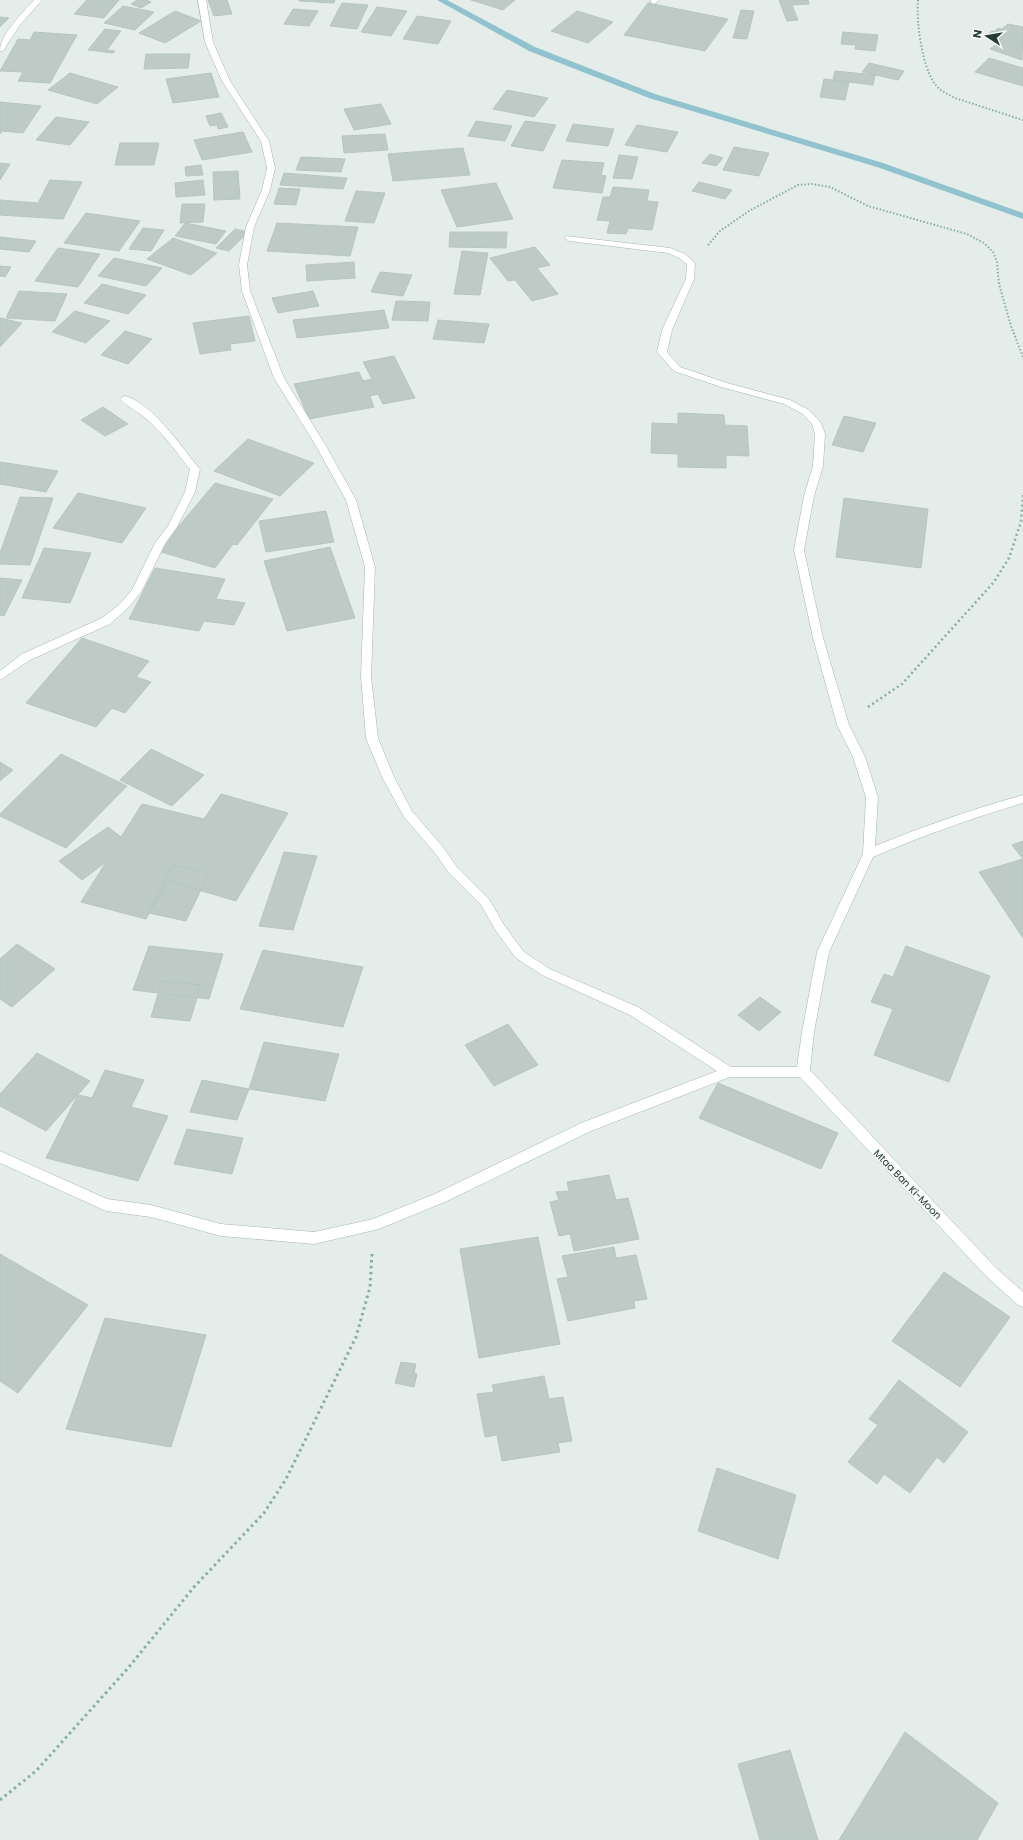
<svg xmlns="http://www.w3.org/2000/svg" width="1023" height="1840" font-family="Poppins,sans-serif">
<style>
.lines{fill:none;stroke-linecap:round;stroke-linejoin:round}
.stream{fill:#90c3ce;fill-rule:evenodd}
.building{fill:#bdcac5;stroke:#b7c6c0}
.street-casing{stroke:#a7b5b0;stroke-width:1}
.path-far2{stroke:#87aea2;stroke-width:2;stroke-dasharray:1.5 2;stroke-linecap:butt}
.path-far1{stroke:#87aea2;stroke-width:2.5;stroke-dasharray:2 3;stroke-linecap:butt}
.path{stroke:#87aea2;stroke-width:3;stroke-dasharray:2.5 3.5;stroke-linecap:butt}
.street{fill:#fff;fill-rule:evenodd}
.labels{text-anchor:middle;stroke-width:3;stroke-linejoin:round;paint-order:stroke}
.street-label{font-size:10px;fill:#253d37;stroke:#f5f9f7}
</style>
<rect width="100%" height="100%" fill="#e4ede9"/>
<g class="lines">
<path class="stream" d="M437,0H447L535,47L655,94L883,163L1023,213V219L877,167L649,98L529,51Z"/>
</g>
<path class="building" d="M87,0H119L104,18L74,14Z
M137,0H146L151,2L141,8L131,4Z
M208,0H227L232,14L214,16Z
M299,0H335L334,3L299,1Z
M471,0H515L503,10Z
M779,0H808L809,4L792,5L798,20L787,21Z
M342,3L368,5L357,29L330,26Z
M648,3L728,19L705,51L624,35Z
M123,6L154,12L135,30L104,23Z
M377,7L407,11L391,36L361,32Z
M293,9L318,11L309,26L284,24Z
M741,10L754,11L747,39L733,38Z
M175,11L201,21L165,43L139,33Z
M577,11L613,22L588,43L551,31Z
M417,16L451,21L438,44L403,39Z
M0,17L9,18L0,27Z
M1008,24L1023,27L1022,60L990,49L998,43L985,36L992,31L994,32L998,28L1002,29Z
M105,29L121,31L107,50L115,51L113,53L88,50Z
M34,32L77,35L50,83L18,81L23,72L0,71L18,39L30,40Z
M843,32L878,35L875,51L855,49L856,45L841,44Z
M146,54H190L188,68L144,69Z
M989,58L1023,68V86L975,72Z
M869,63L904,71L898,80L862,72Z
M835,71L875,75L873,85L833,80Z
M70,73L118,87L97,104L48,90Z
M211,73L219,97L173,103L166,79Z
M824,79L849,82L845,100L820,97Z
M507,90L548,98L534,117L493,109Z
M0,102L41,106L23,133L2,131L0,134Z
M381,104L391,124L354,130L344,109Z
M221,113L228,127L218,129L217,125L210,126L206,116Z
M56,117L89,122L70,145L36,140Z
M476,121L512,126L505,141L468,136Z
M525,121L556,125L543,151L511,146Z
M573,124L614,129L608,146L566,141Z
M637,125L678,132L667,152L625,145Z
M243,132L252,152L202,160L194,140Z
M385,134L388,150L344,153L342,136Z
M120,143H159L154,165H115Z
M734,147L769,153L759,176L723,170Z
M463,148L470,175L393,181L388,154Z
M710,154L723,158L716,166L702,163Z
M619,155L638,157L632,179L613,178Z
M301,157L345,159L341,172L296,170Z
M562,160L604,163L601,175L606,176L602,193L553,188Z
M0,163L10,164L0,180Z
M201,165L203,175L186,176L185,167Z
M238,171L240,199L214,200L213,172Z
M284,173L347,178L343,189L280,185Z
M50,180L82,182L63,219L0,215V200L38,203Z
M203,180L205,195L176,197L175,183Z
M699,182L732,190L725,199L692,191Z
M496,183L513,219L457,227L441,190Z
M613,187L649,190L647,201L658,202L652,230L628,228L626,234L607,233L610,221L597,220L603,197H610Z
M279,188L300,189L296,205L274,204Z
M356,191L385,193L374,223L345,221Z
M182,204H205L203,222L180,223Z
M86,213L140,221L119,251L64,243Z
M185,223L226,231L216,244L175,236Z
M277,223L358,227L350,256L267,251Z
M143,228L164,230L151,251L129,249Z
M235,229L248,232L229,251L216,248Z
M450,232H507L506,248L449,247Z
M0,237L36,241L29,252L0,249Z
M173,238L217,253L191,275L147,259Z
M535,247L550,265L537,268L558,294L532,301L515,280L508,281L490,258Z
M58,248L100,254L78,287L35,281Z
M462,251L488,253L480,295L454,294Z
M114,258L162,268L146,286L98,276Z
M354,262L355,278L307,281L306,265Z
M0,266L11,267L5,277L0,276Z
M380,272L412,275L403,296L371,292Z
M102,284L146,295L128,314L84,303Z
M19,291L67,294L55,321L6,318Z
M313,291L319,306L278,313L272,298Z
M396,301L430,302L428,321L392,320Z
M384,310L389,328L297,338L293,320Z
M75,311L110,321L86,343L52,332Z
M249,316L255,341L230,344L231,350L200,354L193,323Z
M0,318L22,323L0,347Z
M438,320L489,324L484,343L433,339Z
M125,331L152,339L128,364L101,355Z
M394,356L415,398L383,404L378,394L370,396L374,407L309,419L294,384L359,372L363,381L372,379L363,362Z
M103,407L128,424L105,436L81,420Z
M678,413L724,415L725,425L747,426L749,456L726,455V468L678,467V454L651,453L652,423L678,424Z
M844,416L876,423L863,452L832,445Z
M248,439L314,463L280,496L214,471Z
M0,462L58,471L46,492L0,484Z
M215,483L273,499L237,545L233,544L215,568L158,551Z
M78,493L146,508L122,543L53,528Z
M20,497L53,498L30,565L0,564V553Z
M844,498L928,509L921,568L836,557Z
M326,511L334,542L266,552L259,521Z
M330,547L355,618L287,631L264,561Z
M44,548L91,553L70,603L22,598Z
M155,568L225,579L216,599L245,603L234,625L204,621L199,631L129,619Z
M0,578L22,580L4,616L0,615Z
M82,638L149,661L136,677L151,682L125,713L112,708L96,727L26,703Z
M151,749L204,775L172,806L120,780Z
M61,754L127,786L66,848L0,816V814Z
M0,762L13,770L0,781Z
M221,794L288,813L236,901L168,881L146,919L81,902L106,862L82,880L59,861L108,827L121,837L142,804L204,819Z
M1023,841V859L1012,845Z
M284,852L317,856L293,930L259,926Z
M1023,859V938L979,872Z
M173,865L209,873L186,921L149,913Z
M17,944L55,969L12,1007L0,999V959Z
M149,946L223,954L209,999L133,990Z
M906,946L990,976L949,1082L874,1055L893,1009L871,1002L884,974L893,977Z
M263,950L363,967L343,1027L240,1009Z
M162,981L201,985L190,1021L151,1017Z
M760,997L781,1012L759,1031L738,1015Z
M508,1024L538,1065L494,1086L465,1045Z
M264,1042L339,1054L325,1101L249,1089Z
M37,1053L90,1081L46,1131L0,1106V1094Z
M105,1070L144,1080L131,1107L168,1116L138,1181L46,1158L78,1095L92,1098Z
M202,1080L249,1089L237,1120L190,1112Z
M718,1083L838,1133L821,1169L699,1118Z
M187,1129L243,1138L232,1174L174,1164Z
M609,1175L616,1200L628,1198L639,1239L574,1251L570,1234L559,1236L550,1202L559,1200L556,1192L569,1191L567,1182Z
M538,1237L560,1344L479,1358L460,1249Z
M614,1247L616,1258L636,1255L647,1299L634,1301L635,1308L568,1321L557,1279L568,1277L562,1256Z
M0,1254L88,1305L18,1393L0,1381Z
M944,1272L1010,1317L960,1387L892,1341Z
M105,1318L206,1335L171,1447L66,1429Z
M401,1362L416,1364L414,1373L417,1374L414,1387L395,1383Z
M544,1376L549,1399L563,1397L572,1441L558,1443L560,1452L502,1461L497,1435L485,1437L477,1394L494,1392L492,1385Z
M899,1380L968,1432L944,1463L937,1457L910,1493L884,1474L877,1484L848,1462L878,1425L869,1419Z
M717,1468L796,1495L778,1559L698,1531Z
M905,1732L998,1803L977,1840H839Z
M790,1750L818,1840H760L738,1764Z"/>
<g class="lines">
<g class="street-casing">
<path id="street" d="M34,0H42L20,25L3,51H0C0,34 23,13 34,0Z
M198,0H206L213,42L230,81L269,141L275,168L270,190L254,227L247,265L250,291L284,378L326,446L356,500L375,567L371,677L378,738L394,777L412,811L443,847L457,867L489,899L504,925L524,952L550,969L638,1007L731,1067H797L802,1032L817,952L863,854L866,797L853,757L837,725L813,638L794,550L804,496L813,466L815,434L812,424L803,414L784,404L721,387L674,371L659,354L657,352L662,330L686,279L687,264L679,258L668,253L569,241L565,238L566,236L670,248L685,254L695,263L694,279L672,330L667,352L680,367L727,383L790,400L809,410L821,423L825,434L823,466L814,496L804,550L823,638L849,725L865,757L878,797L875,846C924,826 973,809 1023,795V803C972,818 922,836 873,857L829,952L814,1032L810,1070L995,1267L1023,1292V1307L1018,1305L985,1275L800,1077H730L591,1131L447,1201L379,1229L314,1244L221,1236L151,1217L106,1211L0,1163V1151L107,1199L151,1205L221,1224L314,1232L373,1219L437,1193L581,1123L717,1071L630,1015L542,975L516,958L496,931L481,905L449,873L435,853L404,817L382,777L366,738L361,677L365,567L346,500L316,446L274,378L242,291L239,265L246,227L262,190L267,168L261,141L222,81L205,42Z
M652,0H660L654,4L650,2Z
M125,396C152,403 181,446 198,467L200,469L195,492L177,527L165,544L141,592L128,608L110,624L30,660L0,680V671L22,654L102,618L120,604L132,590L155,543L168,526L185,492L190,469C177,453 165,436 150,422C142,414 126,406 120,399L122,397Z"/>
</g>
<path class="path-far2" d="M918,0C916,21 922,67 935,84C940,91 948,94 955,98L1023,120
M708,245L720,231L749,211L798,185L812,184L830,187L868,206L967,234L984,243L993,252L997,262L999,284L1011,326L1023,357"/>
<path class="path-far1" d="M868,707L902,684L994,582L1009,558L1021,522L1023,495"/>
<path class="path" d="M0,1800L36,1771L129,1667L194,1587L264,1513L286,1479L356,1337L370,1287L372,1253"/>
<use href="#street" class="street"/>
</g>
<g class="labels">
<g class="street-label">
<text transform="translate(908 1184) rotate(46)" y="4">Mtaa Ban Ki-Moon</text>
</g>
</g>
<g transform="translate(987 36) rotate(282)" stroke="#f5f9f7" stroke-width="3" paint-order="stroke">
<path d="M0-3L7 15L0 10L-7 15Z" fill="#253d37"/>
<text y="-6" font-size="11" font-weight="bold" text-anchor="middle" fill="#253d37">N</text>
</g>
</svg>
